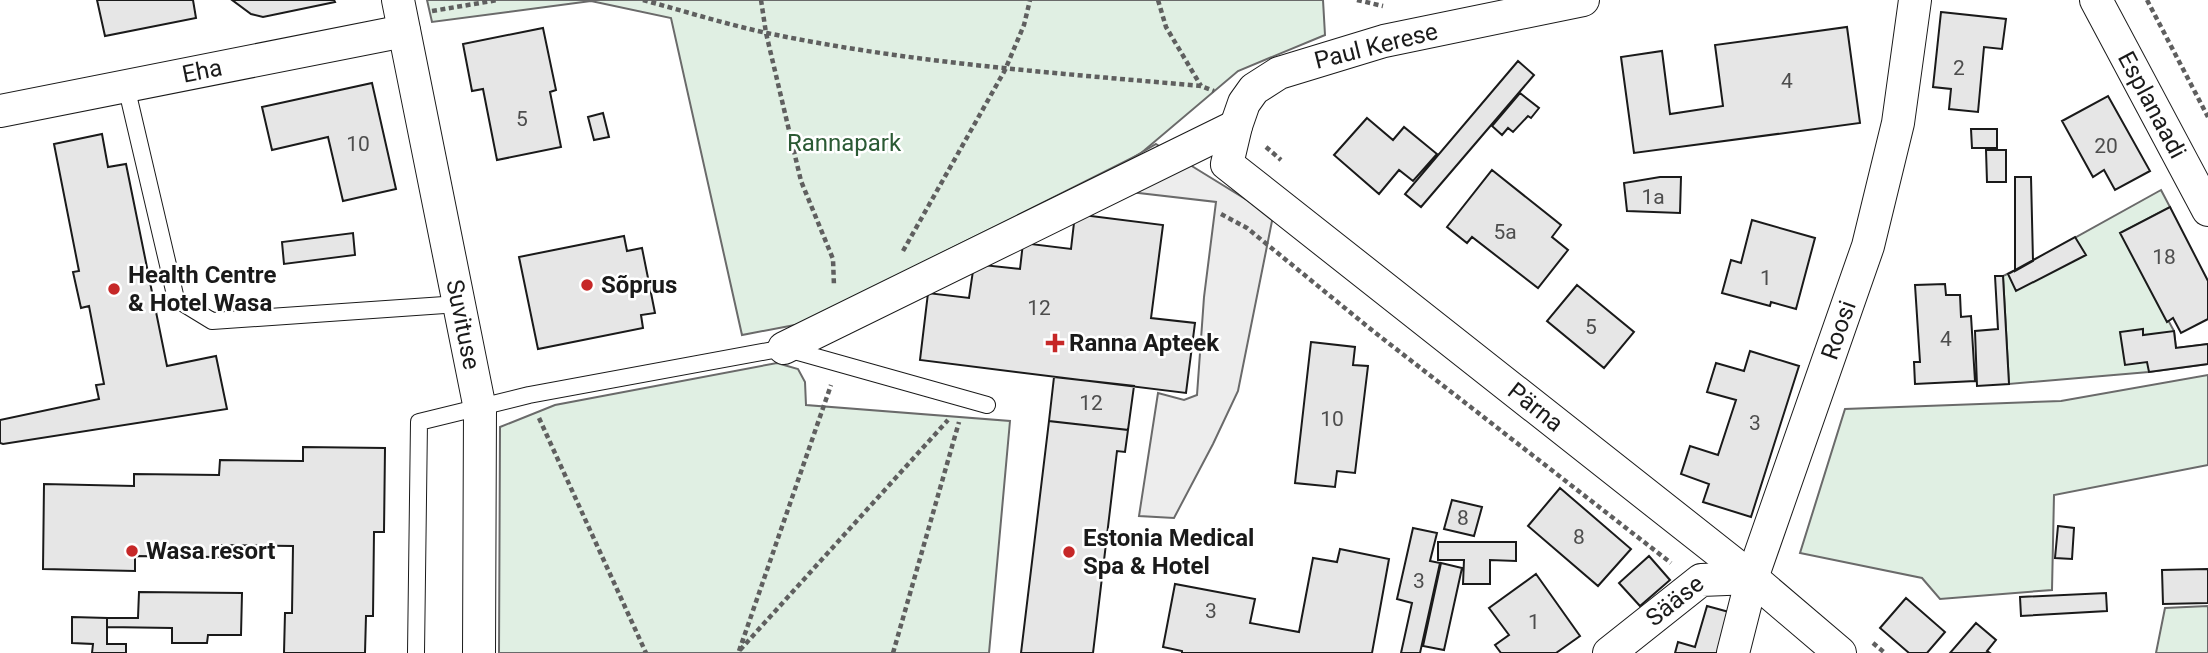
<svg xmlns="http://www.w3.org/2000/svg" width="2208" height="653" font-family="Roboto,sans-serif">
<style>
.green{fill:#e0efe3;stroke:#6a6a6a;stroke-width:2}
.parking{fill:#ededed;stroke:#6a6a6a;stroke-width:2}
.building{fill:#e6e6e6;stroke:#1a1a1a;stroke-width:2}
.lines{fill:none;stroke-linecap:round;stroke-linejoin:round}
.lane-casing{stroke:#1a1a1a;stroke-width:18}
.street-casing{stroke:#1a1a1a;stroke-width:34}
.path{stroke:#5f5f5f;stroke-width:4.5;stroke-dasharray:5 3.5;stroke-linecap:butt}
.lane{stroke:#fff;stroke-width:16}
.street{stroke:#fff;stroke-width:32}
.poi-dot{fill:#c62828;stroke:#fff;stroke-width:2.5}
.labels{text-anchor:middle;stroke-width:5;stroke-linejoin:round;paint-order:stroke}
.number-label{font-size:21px;fill:#4d4d4d}
.street-label{font-size:24px;fill:#1a1a1a;stroke:#fff}
.park-label{font-size:24px;fill:#2b5a34;stroke:#fff}
.poi-label{font-size:24px;font-weight:bold;fill:#1a1a1a;stroke:#fff;text-anchor:start}
</style>
<rect width="100%" height="100%" fill="#fff"/>
<path class="green" d="M427,0H1323L1325,35L1238,71L1140,154L800,324L742,335L671,18L591,1L432,22Z
M2161,190L2170,207L2121,233L2174,331L2176,348L2208,344V364L2149,372L2009,384L2003,276L2033,261Z
M777,363L798,369L805,382L806,405L1010,421L989,653H499L500,427L555,405Z
M2208,375V465L2054,495L2052,590L1940,599L1922,578L1800,553L1845,409L2061,401Z
M2208,606V653H2156L2165,608Z"/>
<path class="parking" d="M1156,144L1273,216L1238,391L1213,444L1174,518L1139,516L1158,393L1184,400L1197,395L1204,297L1216,202L1130,192L1104,175Z"/>
<path class="building" d="M97,0H193L196,18L105,36Z
M232,0H334L335,2L263,17L251,14Z
M1941,12L2006,19L2002,49L1984,47L1978,112L1949,109L1951,89L1933,87Z
M1847,27L1860,123L1634,153L1621,57L1662,51L1670,114L1723,106L1715,45Z
M543,28L556,90L550,92L561,147L497,160L483,89L472,91L463,44Z
M1518,61L1534,75L1421,207L1405,194Z
M372,83L396,189L343,201L328,137L272,150L262,107Z
M1520,93L1539,108L1531,118L1528,116L1513,132L1508,128L1502,135L1492,126Z
M2108,96L2150,171L2115,190L2104,170L2093,177L2062,121Z
M603,113L609,137L594,140L588,117Z
M1367,118L1393,140L1404,127L1437,154L1413,181L1399,170L1379,194L1334,155Z
M1971,129H1997V148H1972Z
M102,134L108,167L126,164L167,366L216,356L227,409L3,444L0,443V420L99,399L96,385L104,384L89,306L81,308L73,272L79,271L54,144Z
M1986,150H2006V182H1987Z
M1492,170L1561,225L1552,237L1568,250L1538,288L1472,237L1467,243L1447,227Z
M1660,177H1681L1680,213L1627,211L1624,183Z
M2015,177H2031L2033,261L2015,271Z
M2170,207L2208,281V319L2181,333L2173,318L2167,322L2120,233Z
M1075,214L1163,225L1151,318L1195,323L1186,393L920,360L928,293L969,298L974,264L1020,269L1023,243L1071,249Z
M1752,220L1815,238L1796,309L1771,302L1770,306L1722,293L1731,260L1741,263Z
M353,233L355,255L284,264L282,242Z
M624,236L627,251L642,248L655,313L641,315L643,328L538,349L519,257Z
M2075,237L2086,255L2016,291L2008,274Z
M1995,276H2003L2009,384L1977,386L1975,331L1998,329Z
M1945,284L1946,295H1960L1961,317L1971,316L1975,381L1915,384L1914,362H1920L1915,285Z
M1577,285L1634,332L1604,368L1547,321Z
M2143,329V335L2174,331L2176,348L2208,344V364L2149,372L2147,362L2125,365L2120,332Z
M1311,342L1355,347L1353,365L1368,366L1355,473L1337,471L1335,487L1295,483Z
M1750,351L1799,366L1751,517L1703,502L1709,484L1681,474L1690,446L1718,455L1736,400L1707,392L1716,363L1744,371Z
M1054,377L1134,386L1128,430L1049,421Z
M1049,421L1128,430L1125,452L1117,451L1093,653H1021Z
M303,447L385,448L384,532H374L373,616H366L365,653H284L285,613H292L293,546L221,545L220,557L135,556V571L43,569L44,484L134,486V474L219,475L220,460L303,461Z
M1560,488L1631,549L1598,586L1528,526Z
M1452,500L1482,507L1474,536L1444,529Z
M2058,526L2074,528L2072,559L2055,558Z
M1413,528L1437,533L1430,561L1440,563L1420,653H1401L1412,603L1397,599Z
M1438,542H1516V561L1490,560V584H1463L1464,560H1438Z
M1340,549L1389,559L1372,653H1182V651L1163,647L1175,584L1255,599L1250,623L1299,632L1313,558L1337,562Z
M1649,556L1670,580L1640,606L1619,583Z
M1441,563L1462,568L1444,650L1423,646Z
M2208,569V603L2163,604L2162,570Z
M1536,574L1580,636L1556,653H1501L1495,645L1509,635L1489,608Z
M139,592L242,593L241,635H208L207,643H172V628L107,627V618H138Z
M2106,593L2107,611L2021,616L2020,597Z
M1906,598L1945,632L1927,653H1909L1880,628Z
M1707,606L1729,612L1717,653H1675L1678,642L1695,647Z
M72,617L107,618V644H126V653H92L93,644L72,643Z
M1976,623L1996,640L1987,651L1990,653H1950Z"/>
<g class="lines">
<g class="lane-casing">
<path id="lane" d="M126,86L176,299L212,321L459,304
M416,653L419,422L529,395L784,348L987,405"/>
</g>
<g class="street-casing">
<g id="street">
<path id="s1" d="M398,0L480,409L479,653"/>
<path id="s2" d="M1583,0L1384,41L1279,73L1254,89L1244,103L1236,126L1227,164L1752,578L1840,653"/>
<path id="s3" d="M2096,0L2208,210"/>
<path id="s4" d="M0,111L404,31"/>
<path d="M784,348L1236,126"/>
<path id="s5" d="M1609,653L1701,580L1752,578"/>
<path id="s6" d="M1733,653L1752,578L1868,246L1898,123L1915,0"/>
</g>
</g>
<path class="path" d="M643,0C684,11 725,24 767,33C910,63 1056,73 1201,86L1214,91
M761,0L766,33L801,181L833,259L834,286
M1158,0L1166,27L1201,86
M1357,0L1383,6
M2147,0L2208,117
M432,11L498,0
M1266,147L1281,160
M1221,214L1247,228L1373,331L1671,563
M903,251L1005,70L1024,25L1030,0
M539,418L646,653
M1873,643L1885,653
M740,650L948,420
M739,651L831,385
M893,653L959,422"/>
<use href="#lane" class="lane"/>
<use href="#street" class="street"/>
</g>
<g class="poi-dot">
<circle cx="587" cy="285" r="7"/>
<circle cx="114" cy="289" r="7"/>
<path d="M1051.5 332.5h7v7h7v7h-7v7h-7v-7h-7v-7h7z"/>
<circle cx="132" cy="551" r="7"/>
<circle cx="1069" cy="552" r="7"/>
</g>
<g class="labels">
<g class="number-label">
<text x="1959" y="75">2</text>
<text x="1787" y="88">4</text>
<text x="522" y="126">5</text>
<text x="358" y="151">10</text>
<text x="2106" y="153">20</text>
<text x="1653" y="204">1a</text>
<text x="1505" y="239">5a</text>
<text x="2164" y="264">18</text>
<text x="1766" y="285">1</text>
<text x="1039" y="315">12</text>
<text x="1591" y="334">5</text>
<text x="1946" y="346">4</text>
<text x="1091" y="410">12</text>
<text x="1332" y="426">10</text>
<text x="1755" y="430">3</text>
<text x="1463" y="525">8</text>
<text x="1579" y="544">8</text>
<text x="1419" y="588">3</text>
<text x="1211" y="618">3</text>
<text x="1534" y="629">1</text>
</g>
<g class="street-label">
<text transform="translate(1376 46) rotate(-14)" y="8">Paul Kerese</text>
<text dy="8" stroke="none"><textPath href="#s4" startOffset="206">Eha</textPath></text>
<text dy="8" stroke="none"><textPath href="#s3" startOffset="119">Esplanaadi</textPath></text>
<text dy="8" stroke="none"><textPath href="#s1" startOffset="331">Suvituse</textPath></text>
<text dy="8" stroke="none"><textPath href="#s6" startOffset="340">Roosi</textPath></text>
<text dy="8" stroke="none"><textPath href="#s2" startOffset="816">Pärna</textPath></text>
<text dy="8" stroke="none"><textPath href="#s5" startOffset="84">Sääse</textPath></text>
</g>
<g class="park-label">
<text x="844" y="151">Rannapark</text>
</g>
<g class="poi-label">
<text x="128" y="283">Health Centre<tspan x="128" dy="28">&amp; Hotel Wasa</tspan></text>
<text x="601" y="293">Sõprus</text>
<text x="1069" y="351">Ranna Apteek</text>
<text x="1083" y="546">Estonia Medical<tspan x="1083" dy="28">Spa &amp; Hotel</tspan></text>
<text x="146" y="559">Wasa resort</text>
</g>
</g>
</svg>
